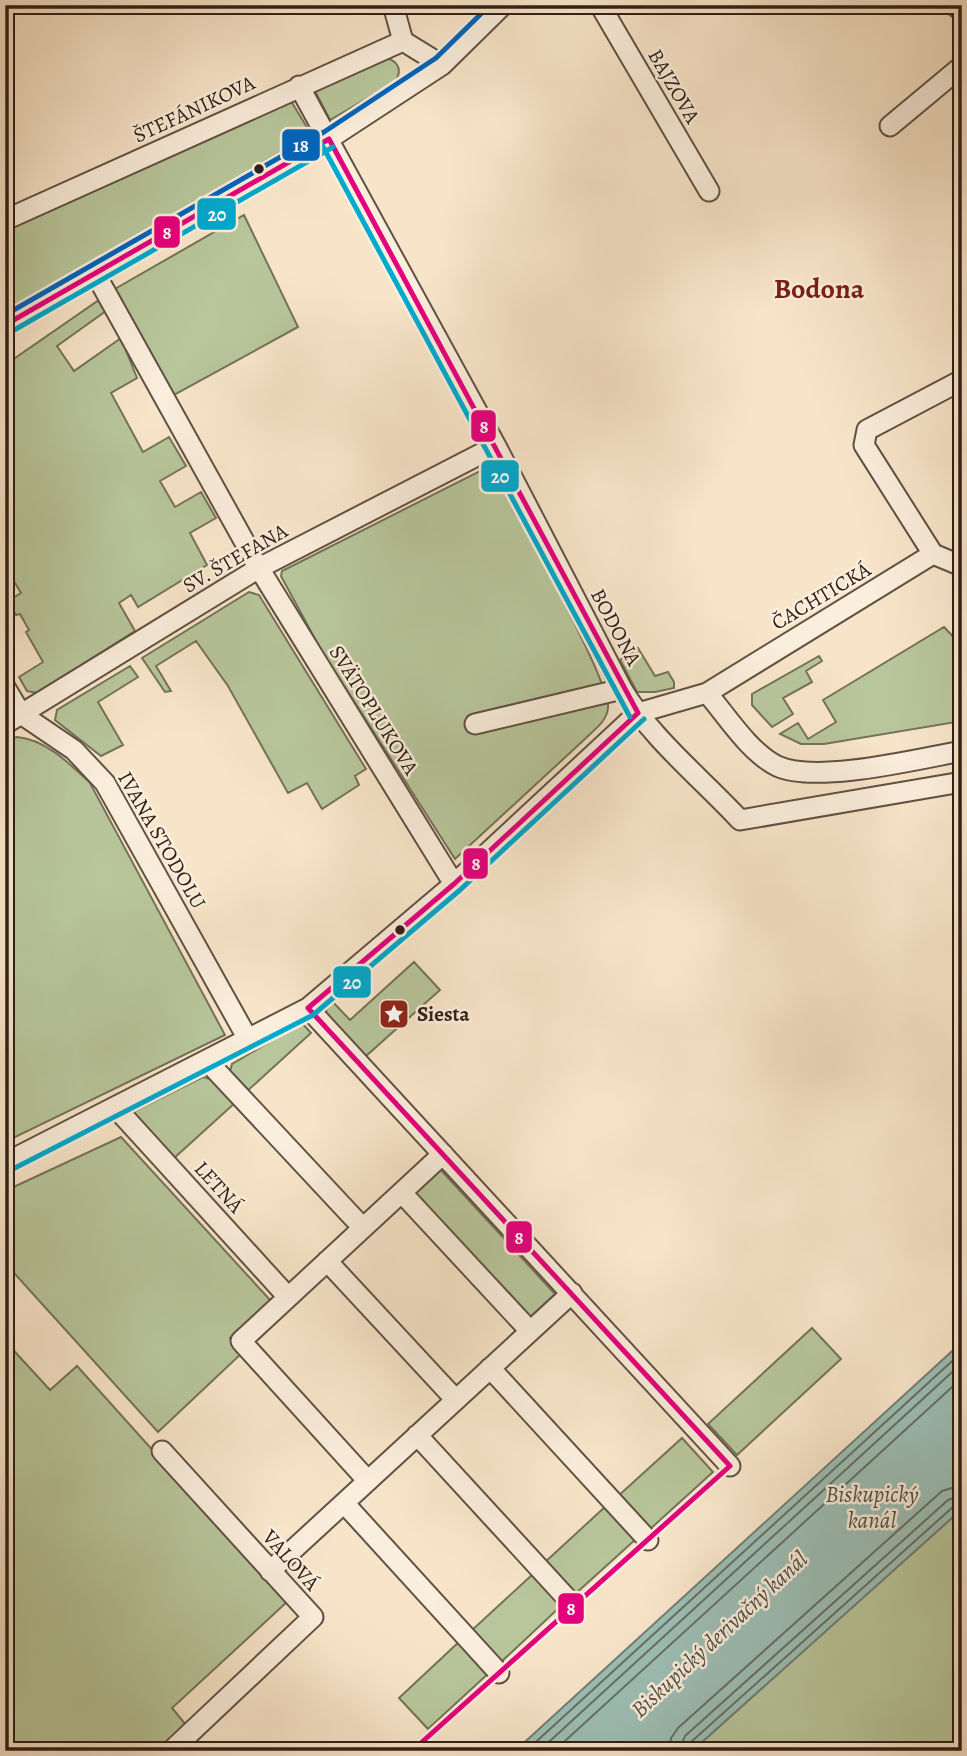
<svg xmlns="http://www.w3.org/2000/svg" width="967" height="1756" font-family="Alegreya,serif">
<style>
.green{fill:#b8c69b;stroke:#747359;stroke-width:2}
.water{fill:#9dbfb6;stroke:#717f76;stroke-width:2}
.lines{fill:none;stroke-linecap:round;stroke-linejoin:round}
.shore{stroke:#667066;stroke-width:2}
.minor-casing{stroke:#615144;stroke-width:23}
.minor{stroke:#faeedc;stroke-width:19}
.bus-1-casing{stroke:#faeedc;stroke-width:10}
.bus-2-casing{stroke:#faeedc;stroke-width:10}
.bus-3-casing{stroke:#faeedc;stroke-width:10}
.bus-1{stroke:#e5007d;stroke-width:5}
.bus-2{stroke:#00a9ce;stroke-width:5}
.bus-3{stroke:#0065bd;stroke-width:5}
.bus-dot{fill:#2f2017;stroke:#faeedc;stroke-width:2.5}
.labels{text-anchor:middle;stroke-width:5;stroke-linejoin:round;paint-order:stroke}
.street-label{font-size:21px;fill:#2f2017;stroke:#faeedc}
.poi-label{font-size:21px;font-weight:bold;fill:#2f2017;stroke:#faeedc;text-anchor:start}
.water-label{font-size:23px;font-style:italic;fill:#505047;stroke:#faeedc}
.district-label{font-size:28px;font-weight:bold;fill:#7a1f14;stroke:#faeedc}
.line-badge{stroke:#faeedc;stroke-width:2.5}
.badge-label{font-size:19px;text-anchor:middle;font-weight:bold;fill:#fff}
</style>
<rect width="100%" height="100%" fill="#f8e5c9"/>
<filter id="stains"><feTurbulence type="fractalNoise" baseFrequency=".00286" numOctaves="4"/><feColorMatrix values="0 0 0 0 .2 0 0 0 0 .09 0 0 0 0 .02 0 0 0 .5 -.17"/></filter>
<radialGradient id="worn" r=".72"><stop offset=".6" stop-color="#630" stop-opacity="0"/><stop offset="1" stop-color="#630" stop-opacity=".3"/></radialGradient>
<path class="green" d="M381,58C396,58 404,68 395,82L330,120L314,89Z
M291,101L308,129L309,133L305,138L5,312V230Z
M244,215L298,327L174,395L113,290Z
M99,300L106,311L57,346L74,371L121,338L137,378L111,393L143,452L169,437L186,466L160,481L175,507L201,492L216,518L190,533L207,565L138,607L131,595L119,603L135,631L37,693L27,691L19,677L43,662L26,632L29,630L20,614L16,615L8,601L21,593L12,578L5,581V365Z
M490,466C510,500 611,682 608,708C607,721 594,730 586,738L455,859L321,650L281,576L282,571L294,565Z
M249,592L259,595L366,769L355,776L359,785L322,809L307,783L288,793L228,686L196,641L156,666L171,691L165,692L142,658Z
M944,627L962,646V721L824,744H801L780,734L798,723L808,739L836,722L823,700Z
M638,648L655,676L668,672L674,682V688L655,692H637L620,660Z
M819,656L822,661L806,671L812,682L783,698L793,714L772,727L752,705V694Z
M130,666L138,677L98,702L123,745L101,756L55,720L57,710Z
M17,737C45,739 70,764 90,783L225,1035L5,1142V740Z
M414,962L440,990L366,1056L326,1013L327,1005L332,1001L350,1020Z
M302,1023L311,1033L245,1093L229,1075L232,1064Z
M203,1077L217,1081L236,1102L173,1159L131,1113Z
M121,1137L271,1301L230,1338L243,1352L158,1432L5,1263V1191Z
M439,1168L555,1294L527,1320L411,1194Z
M812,1328L841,1359L737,1455L708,1424Z
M5,1341L50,1390L77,1366L288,1601L172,1708L186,1725L158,1751H5Z
M682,1438L713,1472L648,1531L617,1497Z
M606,1506L636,1539L574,1595L544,1563Z
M962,1509V1751H692L936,1532Z
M533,1574L562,1605L500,1663L471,1631Z
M461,1640L490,1672L428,1729L399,1698Z"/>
<path class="water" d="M962,1342V1509L692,1751H515Z"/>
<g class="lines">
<path class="shore" d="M526,1751L962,1352
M539,1751L962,1363
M554,1751L962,1378
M669,1751L671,1738L678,1728L942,1491L962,1485
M679,1751L685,1736L948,1500L962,1495
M688,1751L691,1742L954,1506L962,1504"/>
<g class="minor-casing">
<path id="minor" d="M393,5L403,41L442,65
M600,5L709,191
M954,5L962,11
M299,86L496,446L622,689C651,738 701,778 740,820L962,782
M890,126L962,66
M5,220L403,41
M95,273L244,541
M5,325L329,139L442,65L503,5
M933,554L864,445L867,430L962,380
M933,554L962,566
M254,560L454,884
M5,687L21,714L74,750L105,783L249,1041
M707,693C727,716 749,752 777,766C816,784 918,759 962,751
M5,724L259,568L496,446
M475,724L622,689
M308,1008L730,1466
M208,1062L363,1228
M116,1108L288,1297
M5,1163L308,1008L454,884L638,713L707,693L933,554
M402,1193L530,1331
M327,1261L456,1400
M490,1368L648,1540
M417,1435L574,1606
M162,1451L313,1617L171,1751
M368,1481L241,1341L443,1154
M344,1503L499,1673
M270,1571L572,1293"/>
</g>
<use href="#minor" class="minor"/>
<g class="bus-1-casing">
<path id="bus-1" d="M329,139L638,713
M5,325L329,139
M308,1008L730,1466
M308,1008L454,884L638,713
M412,1751L730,1466"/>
</g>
<g class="bus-2-casing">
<path id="bus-2" d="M321,143L630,717
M9,333L333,147
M9,1171L313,1015L460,890L644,719"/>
</g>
<g class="bus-3-casing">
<path id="bus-3" d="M5,315L324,132L436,58L490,5"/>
</g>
<use href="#bus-1" class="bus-1"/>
<use href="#bus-2" class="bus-2"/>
<use href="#bus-3" class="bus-3"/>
</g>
<defs>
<g id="sight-square" transform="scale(1.575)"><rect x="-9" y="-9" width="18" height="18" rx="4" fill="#8f2418" stroke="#faeedc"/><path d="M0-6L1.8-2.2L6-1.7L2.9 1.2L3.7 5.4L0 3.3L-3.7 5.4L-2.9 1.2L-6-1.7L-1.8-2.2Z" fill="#fff"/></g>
</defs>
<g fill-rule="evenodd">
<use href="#sight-square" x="394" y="1014"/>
</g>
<g class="bus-dot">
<circle cx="259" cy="169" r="6"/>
<circle cx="400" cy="930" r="6"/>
</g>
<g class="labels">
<g class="street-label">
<text transform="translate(674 86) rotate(60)" y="7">BAJZOVA</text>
<text transform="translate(194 109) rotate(-25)" y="7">ŠTEFÁNIKOVA</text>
<text transform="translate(235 558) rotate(-30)" y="7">SV. ŠTEFANA</text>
<text transform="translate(821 596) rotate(-31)" y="7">ČACHTICKÁ</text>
<text transform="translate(616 627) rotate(62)" y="7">BODONA</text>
<text transform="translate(374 710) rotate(58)" y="7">SVÄTOPLUKOVA</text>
<text transform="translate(162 840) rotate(60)" y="7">IVANA STODOLU</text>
<text transform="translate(219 1187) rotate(48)" y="7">LETNÁ</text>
<text transform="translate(291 1560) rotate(48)" y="7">VALOVÁ</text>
</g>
<g class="poi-label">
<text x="417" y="1021">Siesta</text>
</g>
<g class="water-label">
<text x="872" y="1502">Biskupický<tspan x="872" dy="26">kanál</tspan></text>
<text transform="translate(719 1634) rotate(-43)" y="8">Biskupický derivačný kanál</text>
</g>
<g class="district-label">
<text x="819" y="298">Bodona</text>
</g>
</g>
<g class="line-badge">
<rect x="281" y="128" width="40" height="34" rx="7" fill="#0065bd"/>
<rect x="196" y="197" width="41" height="34" rx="7" fill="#00a9ce"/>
<rect x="153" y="215" width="28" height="34" rx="7" fill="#e5007d"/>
<rect x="470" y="409" width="27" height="34" rx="7" fill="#e5007d"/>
<rect x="480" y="459" width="40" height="34" rx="7" fill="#00a9ce"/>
<rect x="462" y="847" width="27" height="33" rx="7" fill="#e5007d"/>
<rect x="332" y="965" width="40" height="34" rx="7" fill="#00a9ce"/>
<rect x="505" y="1220" width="28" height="34" rx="7" fill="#e5007d"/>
<rect x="557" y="1592" width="28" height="33" rx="7" fill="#e5007d"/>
</g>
<g class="badge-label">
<text x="301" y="152">18</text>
<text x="217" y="221">20</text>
<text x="167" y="239">8</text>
<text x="484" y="433">8</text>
<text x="500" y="483">20</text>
<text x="476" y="870">8</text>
<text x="352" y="989">20</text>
<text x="519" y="1244">8</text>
<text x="571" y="1615">8</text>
</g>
<rect width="967" height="1756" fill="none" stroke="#f8e5c9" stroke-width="28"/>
<rect x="7" y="7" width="953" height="1742" fill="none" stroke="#2f2017" stroke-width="3.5"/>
<rect x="14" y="14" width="939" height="1728" fill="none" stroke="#2f2017" stroke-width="2"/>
<rect width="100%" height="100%" filter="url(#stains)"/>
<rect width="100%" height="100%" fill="url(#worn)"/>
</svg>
